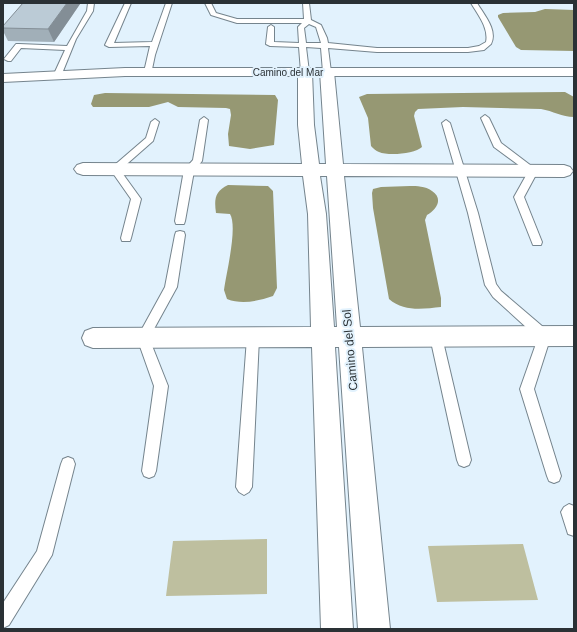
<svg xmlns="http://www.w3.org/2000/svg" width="577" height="632" font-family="Arial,sans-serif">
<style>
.green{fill:#bebf9f}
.water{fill:#969873}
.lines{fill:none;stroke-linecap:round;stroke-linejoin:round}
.lane-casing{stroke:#75848d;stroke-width:2}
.street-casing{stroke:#75848d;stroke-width:2}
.secondary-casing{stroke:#75848d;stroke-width:2}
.lane{fill:#fff;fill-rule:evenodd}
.street{fill:#fff;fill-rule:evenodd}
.secondary{fill:#fff;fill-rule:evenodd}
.wall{fill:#a1afb8}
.shaded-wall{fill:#838e96}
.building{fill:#bbcbd6;stroke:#838e96}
.labels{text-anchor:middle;stroke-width:4;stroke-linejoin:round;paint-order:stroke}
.far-street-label{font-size:10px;fill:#2a3135;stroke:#e2f2fd}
.street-label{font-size:12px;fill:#2a3135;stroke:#e2f2fd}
</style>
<rect width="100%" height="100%" fill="#e2f2fd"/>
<path class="green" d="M267,539V594L166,596L173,541Z
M523,544L538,600L437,602L428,546Z"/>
<path class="water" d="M545,9L574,10V51L521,50L516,47L498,17V15L503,13L535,12Z
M565,92L574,97V117C562,117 553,111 541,109L463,107L418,109L415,112L414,116L422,147C415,154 388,156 379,152C376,151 373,148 371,146L368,118L359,97L367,94Z
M105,93L275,95L278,100L274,145L250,149L229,146L228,134L231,115L230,109L226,108L178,107L168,102L149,107H93L91,104L94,95Z
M228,185L268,186L273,191L277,288L273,296C258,301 242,305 227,299L224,290C226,274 238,227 230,214L216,213C214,199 215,191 228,185Z
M410,186C417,186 425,186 432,191C444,199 436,210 427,215L425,220L441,298V307C423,309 404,312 389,299L373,208L372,193L373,189L381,187Z"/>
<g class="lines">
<g class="lane-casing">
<path id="lane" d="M88,3H94L93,11L76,39L61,76H58L54,74L65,50L21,48L11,61H8L4,59L16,44H19L67,46L87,11Z
M125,3H131L114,43L152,42L166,3H172L155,55L151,74H145L144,72L150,46L109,47L105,45Z
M205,3H211L216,13L237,19H304L303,3H309L311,20L321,25L327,38L328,43L377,48H468L479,46L486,42C489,28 478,15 471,3H477C484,15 498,30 491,44L484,50L468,52H377L328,48L331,72L327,74L323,72L321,48L306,47L309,72L305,74L301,72L299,47L270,46L266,44L268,27L271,25L274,27V42L299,43L298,27L302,23H237L211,15ZM309,24L316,27L321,43H306L304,28Z
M485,115L489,118L501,143L538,171L524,197L542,242L541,245H533L514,197L528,172L494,147L481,118Z
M204,117L208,120L202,161L194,171L185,221L184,224H176L175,221L184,170L193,160L200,120Z
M155,119L159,122L153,141L120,170L141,199L131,238L130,241H122L121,238L131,199L110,169L146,138L151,122Z
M446,120L450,123L478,213L496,284L501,291L549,332L551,336L534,389L561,476L559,481L554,483L549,481L547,476L520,389L538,338L493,297L485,285L468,213L442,123Z
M180,231L184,232L185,235L177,287L149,338L168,386L156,471L154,476L149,478L144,476L142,471L154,386L137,338L165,287L175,235L176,232Z
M436,332L440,333L442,337L471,460L469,465L464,467L459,465L457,460L430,337L432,333Z
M253,333L257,334L259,338L252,487L249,492L244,495L239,492L236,487L247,338L249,334Z
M68,457L73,459L75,464L52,555L9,625L3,628V603L37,551L61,464L63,459Z
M569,504L574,506V536L568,534L561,512L564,507Z"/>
</g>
<g class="street-casing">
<path id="street" d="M305,68L310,69L312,72L314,125L319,164H326L320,72L322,69L327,68L332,69L334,72L343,164L564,165L570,167L573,171L570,175L564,177L344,176L360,327L574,326V346L362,347L390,629H358L339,347H335L353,629H321L312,347L93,348L85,345L82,338L85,331L93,328L311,327L308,214L303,176L83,175L77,173L74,169L77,165L83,163L302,164L298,125V72L300,69ZM320,176H327L337,327H334L326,214Z"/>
</g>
<g class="secondary-casing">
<path id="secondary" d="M125,68H574V76H125L3,82V74Z"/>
</g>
<use href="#lane" class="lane"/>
<use href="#street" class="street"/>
<use href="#secondary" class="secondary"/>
</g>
<path class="wall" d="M23,3H80V4L54,42L8,41L3,31V28Z"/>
<path class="shaded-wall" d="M67,3H80V4L54,42L48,29Z"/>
<path class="building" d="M23,3H67L48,29L3,28V26Z"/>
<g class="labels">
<g class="far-street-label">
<text x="288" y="76">Camino del Mar</text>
</g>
<g class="street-label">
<text transform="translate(350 350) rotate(-95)" y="4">Camino del Sol</text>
</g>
</g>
<rect width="577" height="632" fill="none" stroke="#2a3135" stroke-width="8"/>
</svg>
